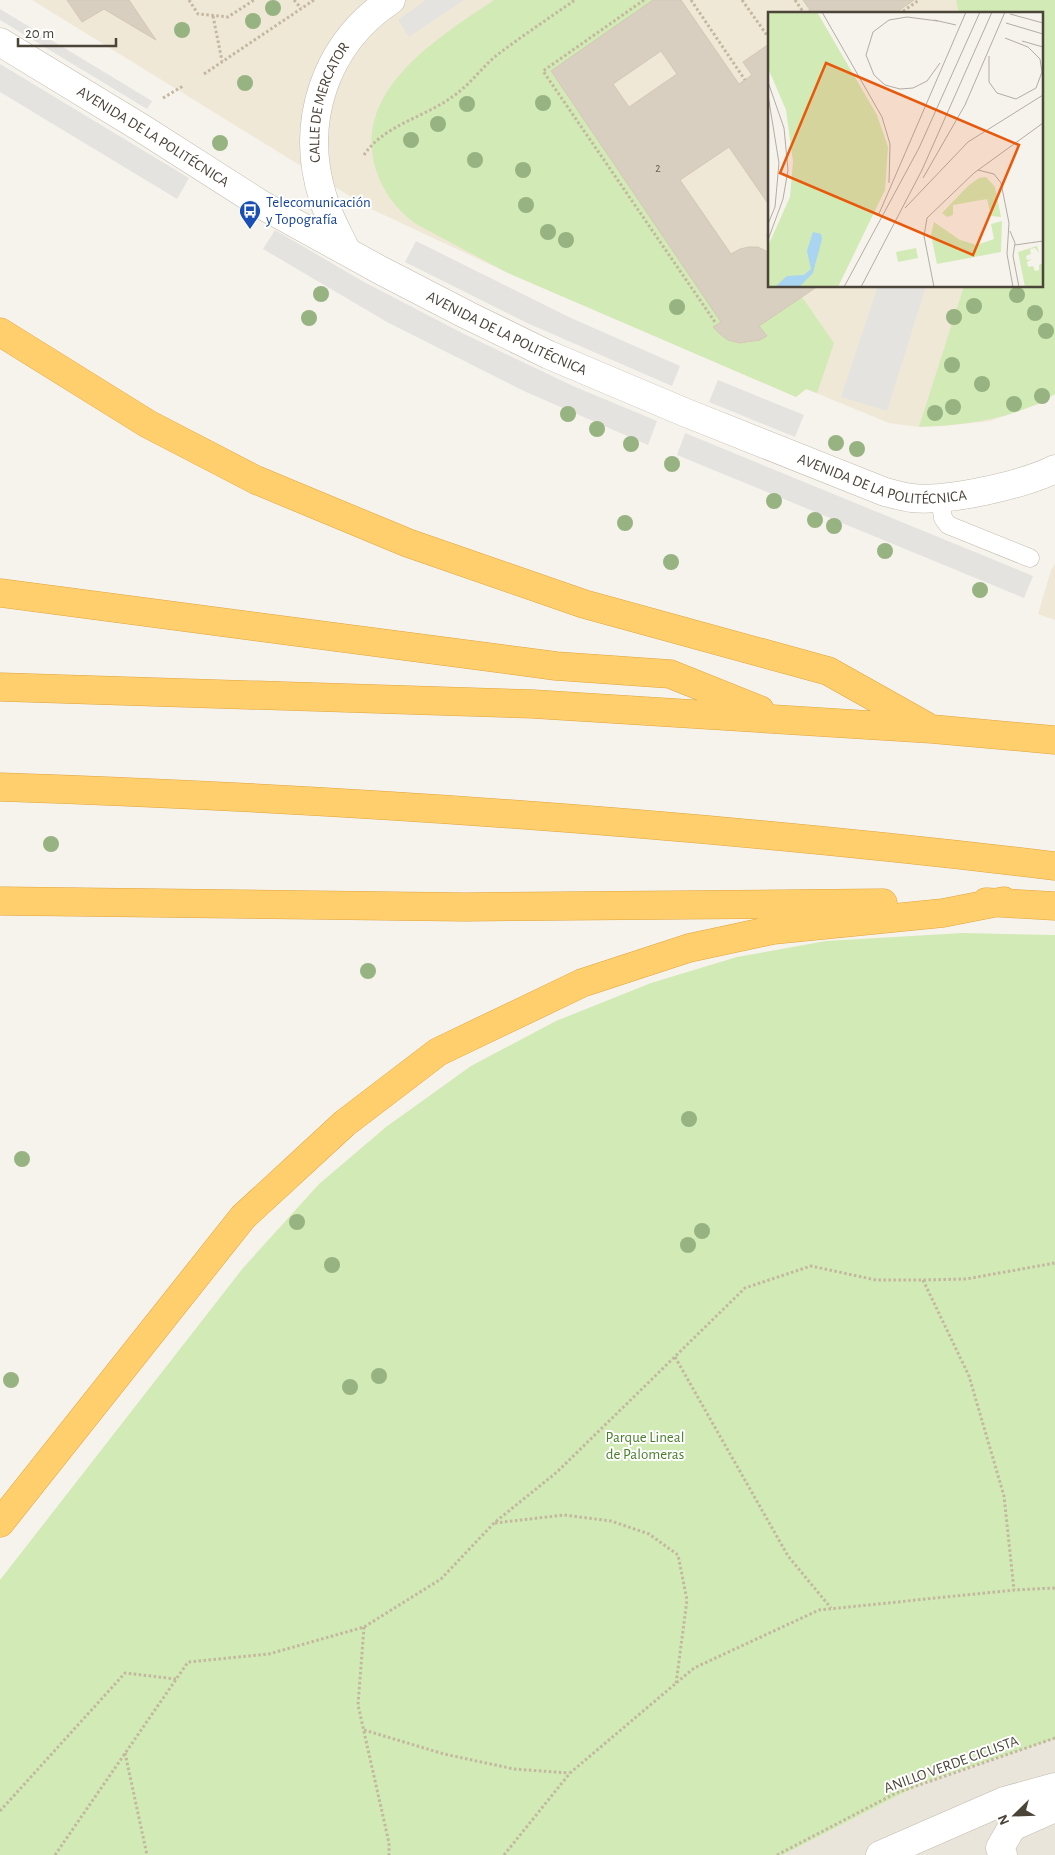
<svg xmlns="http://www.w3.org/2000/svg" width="1055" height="1855" font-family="'Alegreya Sans',sans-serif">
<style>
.residential{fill:#eae5da}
.education{fill:#efe8d6;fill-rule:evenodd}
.green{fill:#d2eab5}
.parking{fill:#e5e3e0}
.building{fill:#d8cfc1;stroke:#d3c7b4;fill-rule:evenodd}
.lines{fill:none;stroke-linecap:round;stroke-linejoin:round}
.service-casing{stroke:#c2bbae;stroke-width:19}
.minor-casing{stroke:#c2bbae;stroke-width:29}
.tertiary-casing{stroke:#c2bbae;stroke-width:29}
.motorway-casing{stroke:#e0a43c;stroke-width:29}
.path{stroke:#c4b79f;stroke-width:3;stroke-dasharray:2.5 2.5;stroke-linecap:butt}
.service{stroke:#fff;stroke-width:18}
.minor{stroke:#fff;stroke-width:28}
.tertiary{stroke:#fff;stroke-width:28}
.motorway{stroke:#ffcf6e;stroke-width:28}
.tree{fill:#97b381}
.labels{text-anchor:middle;stroke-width:4;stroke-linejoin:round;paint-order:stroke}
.number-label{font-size:12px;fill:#6e675b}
.street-label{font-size:15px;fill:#4b4439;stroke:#fff}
.transit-label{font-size:15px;fill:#164399;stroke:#fff;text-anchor:start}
.park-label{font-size:15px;fill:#4a7f2a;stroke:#fff}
.inset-road{fill:none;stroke:#b2ada4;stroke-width:1}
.view{fill:#e8590c;fill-opacity:0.15;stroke:#e8590c;stroke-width:2.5}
.inset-edge{fill:none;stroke:#4b4439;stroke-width:2.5}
</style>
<rect width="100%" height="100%" fill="#f6f3ec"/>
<path class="residential" d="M1055,1739V1855H783L923,1783Z"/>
<path class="education" d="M32,0H1055V394L1039,404L990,421L945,426L919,427L889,423L806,389L796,397L508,273L369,208ZM769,14H1041V286H769Z
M1055,564V620L1038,614L1051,570Z"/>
<path class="green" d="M494,0H653L551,72L721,322L714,327C727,344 748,348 766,336L759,326L802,297L834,343L817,393L806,389L796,397L508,273L416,224C397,210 384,194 376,170C351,90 438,38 494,0Z
M956,0H1055V394C1013,420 967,425 919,427L964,286H1041V14H959Z
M963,933L1055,935V1739L923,1783L783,1855H0V1580L243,1268L319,1184L386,1127L471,1066L556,1021L651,983L737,957L826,941Z"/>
<path class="parking" d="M426,0H464L409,37L398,20Z
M0,9L152,101L147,109L0,20Z
M0,64L189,178L177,199L0,92Z
M275,230L364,282L462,333L573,386L657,421L648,445L526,392L387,322L263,249Z
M416,241L571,318L680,366L672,386L527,323L405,262Z
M878,286H926L887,411L841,397Z
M718,380L804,415L795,437L709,402Z
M685,433L1033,576L1024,598L677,455Z"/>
<path class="building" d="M67,0H129L156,40L104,9L82,22Z
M653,0H681L739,84L752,75L743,62L769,44V205L729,147L680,180L731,254L740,249L749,247H758L768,252L767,234L769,231V286H818L759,326L767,336L760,340L740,343L728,340L720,334L713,327L721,322L551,71ZM661,51L677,74L629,107L613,84Z
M803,0H914L894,14H804L810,10Z"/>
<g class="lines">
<g class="service-casing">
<path id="service" d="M940,497L943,518L948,525L1030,558"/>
</g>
<g class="minor-casing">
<g id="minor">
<path id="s1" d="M0,42L143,129L262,205L380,270L467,315L549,355L684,412L885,492C894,494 903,497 912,498C947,502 1023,485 1055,469"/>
<path id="s2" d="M346,250C338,233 328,216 323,198C299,122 325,44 391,0"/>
</g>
</g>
<g class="tertiary-casing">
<path id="tertiary" d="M880,1855L1004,1801L1055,1787
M1003,1855L1000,1848L1012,1827L1055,1808"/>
</g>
<g class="motorway-casing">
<path id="motorway" d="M0,332L148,424L256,480L408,543L584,604L828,671L926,726
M0,593L556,666L670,674L760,710
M0,687L533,704L932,729L1055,740
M0,787C352,799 705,824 1055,866
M0,901L465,907L883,903
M986,902L1055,906
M0,1523L243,1217L345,1123L438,1052L582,983L689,948L773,930L943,913L1004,901"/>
</g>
<path class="path" d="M189,0L198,14L228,17L254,0
M294,0L301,8
M644,0L543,71L715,322
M691,0L745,80
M742,0L769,38
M795,0L804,13
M899,14L919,0
M213,16L222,61
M204,74L314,0
M163,98L183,86
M364,155C384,125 423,118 452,97C469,86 481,68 497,55C522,36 549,18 575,0
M923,1280L969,1376L1004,1496L1014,1590
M675,1357L788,1556L831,1608
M495,1523L564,1515L611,1521L649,1534L678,1555L687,1600L676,1684
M364,1627L358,1705L389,1843V1855
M364,1730L444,1754L514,1769L569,1773
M125,1753L147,1855
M0,1811L125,1673L176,1679
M55,1855L188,1662L269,1654L364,1627L441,1579L494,1523L557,1472L745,1288L811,1266L876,1280H923L966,1279L1055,1263
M504,1855L570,1773L694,1668L819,1610L1014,1590L1055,1588
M777,1855L896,1793L1055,1738"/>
<use href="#service" class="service"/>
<use href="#minor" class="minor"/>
<use href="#tertiary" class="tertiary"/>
<use href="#motorway" class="motorway"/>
</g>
<g class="tree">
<circle cx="273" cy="8" r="8"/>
<circle cx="253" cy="21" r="8"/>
<circle cx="182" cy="30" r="8"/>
<circle cx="245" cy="83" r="8"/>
<circle cx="543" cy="103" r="8"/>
<circle cx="467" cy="104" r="8"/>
<circle cx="438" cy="124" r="8"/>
<circle cx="411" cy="140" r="8"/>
<circle cx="220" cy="143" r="8"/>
<circle cx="475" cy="160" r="8"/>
<circle cx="523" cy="170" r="8"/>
<circle cx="526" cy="205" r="8"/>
<circle cx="548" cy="232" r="8"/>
<circle cx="566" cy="240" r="8"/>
<circle cx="321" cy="294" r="8"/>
<circle cx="1017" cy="295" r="8"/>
<circle cx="974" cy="306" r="8"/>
<circle cx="677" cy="307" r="8"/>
<circle cx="1035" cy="313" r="8"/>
<circle cx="954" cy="317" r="8"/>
<circle cx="309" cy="318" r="8"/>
<circle cx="1046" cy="331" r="8"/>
<circle cx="952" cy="365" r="8"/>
<circle cx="982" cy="384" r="8"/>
<circle cx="1042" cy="396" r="8"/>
<circle cx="1014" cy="404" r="8"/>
<circle cx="953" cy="407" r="8"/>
<circle cx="935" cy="413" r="8"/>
<circle cx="568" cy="414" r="8"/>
<circle cx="597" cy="429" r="8"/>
<circle cx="836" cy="443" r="8"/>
<circle cx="631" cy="444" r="8"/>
<circle cx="857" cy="449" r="8"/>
<circle cx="672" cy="464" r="8"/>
<circle cx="774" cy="501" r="8"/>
<circle cx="815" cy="520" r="8"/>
<circle cx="625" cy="523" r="8"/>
<circle cx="834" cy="526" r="8"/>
<circle cx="885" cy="551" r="8"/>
<circle cx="671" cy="562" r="8"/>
<circle cx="980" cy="590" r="8"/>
<circle cx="51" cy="844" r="8"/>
<circle cx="368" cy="971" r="8"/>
<circle cx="689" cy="1119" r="8"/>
<circle cx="22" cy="1159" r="8"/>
<circle cx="297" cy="1222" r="8"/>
<circle cx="702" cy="1231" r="8"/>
<circle cx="688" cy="1245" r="8"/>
<circle cx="332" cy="1265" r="8"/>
<circle cx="379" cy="1376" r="8"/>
<circle cx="11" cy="1380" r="8"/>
<circle cx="350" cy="1387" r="8"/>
</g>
<defs>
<g id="bus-pin" transform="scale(1.125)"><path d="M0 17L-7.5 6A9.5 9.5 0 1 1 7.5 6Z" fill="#1a4fb4" stroke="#fff"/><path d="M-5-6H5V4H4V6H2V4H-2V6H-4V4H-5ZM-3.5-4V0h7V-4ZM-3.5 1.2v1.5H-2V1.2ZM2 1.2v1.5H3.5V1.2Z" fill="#fff"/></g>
</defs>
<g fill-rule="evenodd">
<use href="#bus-pin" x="250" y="211"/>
</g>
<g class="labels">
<g class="number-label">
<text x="658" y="172">2</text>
</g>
<g class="street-label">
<text dy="5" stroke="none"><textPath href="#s2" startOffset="156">CALLE DE MERCATOR</textPath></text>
<text dy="5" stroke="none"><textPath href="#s1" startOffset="180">AVENIDA DE LA POLITÉCNICA</textPath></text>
<text dy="5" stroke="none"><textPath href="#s1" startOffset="585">AVENIDA DE LA POLITÉCNICA</textPath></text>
<text dy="5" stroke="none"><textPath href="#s1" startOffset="990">AVENIDA DE LA POLITÉCNICA</textPath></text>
<text transform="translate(951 1764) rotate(-20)" y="5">ANILLO VERDE CICLISTA</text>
</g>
<g class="transit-label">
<text x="266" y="207">Telecomunicación<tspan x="266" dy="17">y Topografía</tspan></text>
</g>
<g class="park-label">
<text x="645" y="1442">Parque Lineal<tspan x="645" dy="17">de Palomeras</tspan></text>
</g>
</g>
<g transform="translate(768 12)">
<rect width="275" height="275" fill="#f6f3ec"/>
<path d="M0,0H49L109,103L120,135L117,178L70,275H0V234L22,185L25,150L18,98L0,56ZM218,165L227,175L233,205L223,204L219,187L185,193V203L179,205L174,201L200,174L211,166ZM234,209L233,240L169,252L163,223L166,210L192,228L209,233L226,227L223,212ZM269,234L271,241L267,236L262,237L263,242L258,244L259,248L264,247L259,250L260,255L265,254L267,259L271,258V253L275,251V275H257L250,240ZM148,236L150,246L130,250L128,240Z" fill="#d2eab5"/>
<path d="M45,220L53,222L54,227L45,261L31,275H7L19,264L36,263L43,257L39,239Z" fill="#a9d4f2"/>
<path class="inset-road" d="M54,0L114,105L122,132L121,171M242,2L275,11M166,8L188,13M170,9L139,5L121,8L105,20L98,43L106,63L117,73L132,77L145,76L159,69L172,51M238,11L275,22M254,29L275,35M221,44V70L229,81L248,87L268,76L274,60L272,47L260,35L237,26M0,70L16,116L20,158L15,187L0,228M0,83L11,151L7,195L0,212M210,158L226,162L233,171L241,211L239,242L245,275M155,166L197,93L237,0M137,196L200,130L275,83M110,204L198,0M242,219L247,231L245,244L251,275M247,233L275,229M76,275L151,136L212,0M93,275L154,158L224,0M166,275L156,224L159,206L206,161L275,111"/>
<path class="view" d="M58,51L251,133L205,243L12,161Z"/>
<rect width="275" height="275" class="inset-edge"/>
</g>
<g transform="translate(1015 1815) rotate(247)" stroke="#ffffff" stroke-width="4" paint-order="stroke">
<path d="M0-4L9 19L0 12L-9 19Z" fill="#4b4439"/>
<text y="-8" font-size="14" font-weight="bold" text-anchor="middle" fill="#4b4439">N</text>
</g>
<path d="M18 38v8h98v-8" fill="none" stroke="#4b4439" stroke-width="2.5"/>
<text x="25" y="38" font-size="15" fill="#4b4439" stroke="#ffffff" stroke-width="4" paint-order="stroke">20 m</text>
</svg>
